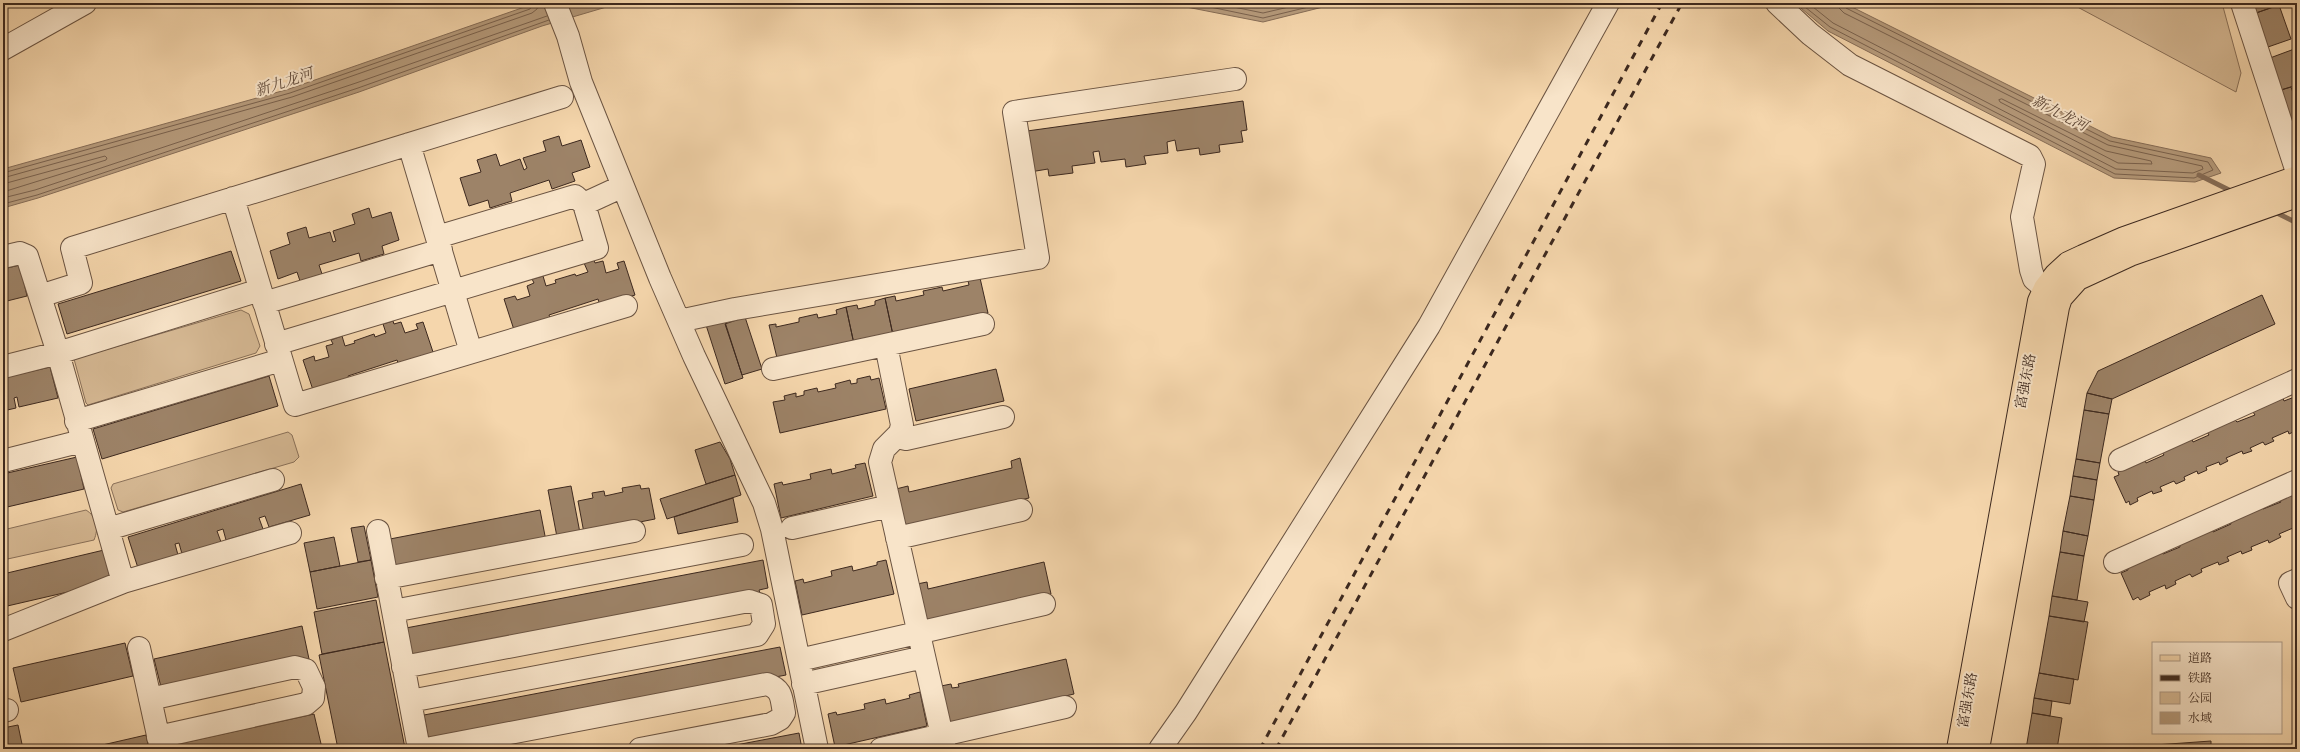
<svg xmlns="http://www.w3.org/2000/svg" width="2300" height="752" font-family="Vollkorn,'Noto Serif SC',serif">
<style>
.green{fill:#d6b994;stroke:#8a715a}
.water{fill:#b69b7c;stroke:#866d57}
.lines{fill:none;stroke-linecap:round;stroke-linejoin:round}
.shore{stroke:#7a624e;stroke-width:1}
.stream{stroke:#866d57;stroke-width:5}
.building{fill:#9d8368;stroke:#3d291f}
.minor-casing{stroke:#6b5442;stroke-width:24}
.major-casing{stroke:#3d291f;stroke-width:24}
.minor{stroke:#f8e4c9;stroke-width:22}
.major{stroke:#f5d6ac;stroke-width:22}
.rail{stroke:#3d291f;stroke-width:3;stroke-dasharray:7 7;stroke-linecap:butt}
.labels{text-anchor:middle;stroke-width:4;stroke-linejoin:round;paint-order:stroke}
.street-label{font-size:14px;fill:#3d291f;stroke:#f8e4c9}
.water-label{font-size:15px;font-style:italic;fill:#614b3b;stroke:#f8e4c9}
</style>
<rect width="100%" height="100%" fill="#f5d6ac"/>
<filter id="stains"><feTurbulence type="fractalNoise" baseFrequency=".005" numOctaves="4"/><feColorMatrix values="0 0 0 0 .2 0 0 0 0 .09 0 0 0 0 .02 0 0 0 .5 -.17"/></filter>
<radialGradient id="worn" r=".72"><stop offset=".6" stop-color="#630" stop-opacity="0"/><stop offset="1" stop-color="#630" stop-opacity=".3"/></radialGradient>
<path class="green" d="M2070,3H2222L2241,73L2236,92Z
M241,310L249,314L260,346L256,353L88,405L86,403L74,359Z
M288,432L292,435L299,457L294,462L123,512L118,510L111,488L113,484Z
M86,510C97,517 99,528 94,540L3,560V530Z"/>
<path class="water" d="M536,3H620L542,26L359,92L38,198L3,208V169L289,89Z
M1166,3H1339L1263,22Z
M1795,3H1844L2112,137L2211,158L2221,173L2195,182L2114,178L1828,31Z"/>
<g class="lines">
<path class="shore" d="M1191,3L1263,18L1325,3
M1214,3L1263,13L1306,3
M1800,3L1830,27L2115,174L2194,178L2213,170L2208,162L2110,141L1846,8L1843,3
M1808,3L1833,23L2116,169L2193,173L2203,169L2202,166L2108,145L1844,13L1839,8L1838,3
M2002,99L2106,151L2151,161L2152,164L2118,163L2000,102L1999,100Z
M3,173L290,93L530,9L534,3
M3,178L292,97L532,13L537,9L539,3
M3,184L105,156L107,158L106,160L3,192
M3,198L35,190L356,83L547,16
M3,204L37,195L358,88L549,20"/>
<path class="stream" d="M2199,175L2233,192
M2273,211L2297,223"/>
</g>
<path class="building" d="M2252,3H2285L2256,13Z
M2279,5L2291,39L2268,47L2256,13Z
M2297,48V85L2281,90L2270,58Z
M2291,87L2297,104V132H2295L2281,90Z
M1243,101L1247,130L1241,131L1243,142L1219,145L1220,152L1200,155L1199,148L1177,151L1175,140L1167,142L1168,153L1144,156L1146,164L1126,167L1125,159L1101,162L1099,151L1093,152L1095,163L1072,166L1073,173L1049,176L1048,169L1030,172L1020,132Z
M559,136L562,146L581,140L590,167L572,173L575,181L552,189L549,180L510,193L512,201L490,208L488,200L469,206L460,178L481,172L477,160L496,154L500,166L520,159L524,170L527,168L523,158L546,151L543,141Z
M369,208L372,218L391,212L399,240L382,246L384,254L361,261L359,253L319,265L322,274L300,281L297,272L278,279L270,251L290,244L287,233L306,227L309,238L330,232L333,242L336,241L333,231L355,224L352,214Z
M231,251L241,281L67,334L58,304Z
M594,260L595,263L603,261L606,273L619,269L617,263L624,261L635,295L600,306L598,299L549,315L551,321L515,333L504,299L515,296L517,300L530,296L527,286L534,283L532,279L543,276L546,286L556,283L555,280L575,274L576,276L588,272L584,263Z
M20,265L27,296L3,302V269Z
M980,278L988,313L893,335L885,298L895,296L896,301L924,295L923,291L942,287L943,291L969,285L968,281Z
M2262,295L2275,324L2112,399L2087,393L2098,371Z
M885,298L893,335L854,344L846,307L857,305L858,309L875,305V301Z
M846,307L854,344L778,362L769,325L776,324V327L799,322V318L817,314L818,318L837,314L836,310Z
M745,317L762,369L742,375L725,324Z
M724,319L743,378L725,384L706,325Z
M393,321L394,324L401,322L405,333L418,329L416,324L423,322L434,355L399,366L397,360L348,376L350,382L314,393L303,360L314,356L315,361L329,357L326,346L333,344L331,340L342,336L345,346L355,343L354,341L374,334L375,337L386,333L383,324Z
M50,367L58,398L19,407L17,397L14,398L16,408L3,411V378Z
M996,369L1004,401L916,421L909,389Z
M269,376L278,406L102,459L93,429Z
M870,376L871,380L879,378L886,409L780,433L773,402L785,400L784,396L796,393V397L804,395V391L817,388L818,392L836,388L835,384L850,380L851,384L857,383V379Z
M2087,393L2112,399L2109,414L2084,410Z
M2297,396V430L2289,434L2288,431L2272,438L2274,441L2265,445L2263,442L2250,448L2252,451L2243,454L2242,451L2226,458L2228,461L2220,465L2219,462L2206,467L2207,470L2198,474L2197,471L2184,477L2185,480L2176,484L2174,481L2160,487L2162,491L2153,494L2152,491L2137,498L2138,501L2130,505L2129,501L2126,503L2114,477L2119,475L2118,472L2145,460L2146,463L2164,455L2162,452L2192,439L2193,442L2209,435L2207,432L2235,420L2237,422L2255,415L2253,412L2283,398L2284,401Z
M2084,410L2109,414L2100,463L2076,459Z
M720,442L730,459L735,475L706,484L695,450Z
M77,457L84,489L3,508V474Z
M1020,458L1029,498L904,527L896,489L908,486L909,492L1012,468L1011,461Z
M2076,459L2100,463L2097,480L2073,476Z
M865,463L873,496L781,518L774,484L782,482L783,485L811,479L810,474L831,469L832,474L856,468L855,465Z
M735,475L741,495L667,519L660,499Z
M2073,476L2097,480L2094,500L2070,496Z
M301,484L310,515L269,527L265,516L259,518L263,529L226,540L223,529L217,531L221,542L182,554L179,543L175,544L178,555L138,568L128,537Z
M640,485L641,489L649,488L655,519L584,533L578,501L593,498L592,493L604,491L605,496L623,492L622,488Z
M571,486L580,533L557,537L548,490Z
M2297,491V530L2294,531L2293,528L2279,534L2281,537L2269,543L2268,540L2251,547L2252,550L2242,554L2241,551L2227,557L2229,561L2219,565L2218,562L2201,569L2202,572L2192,577L2190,574L2175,581L2176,584L2166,589L2165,585L2149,592L2150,595L2140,600L2138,597L2133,600L2121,573L2128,570L2127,566L2161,551L2163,554L2180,547L2179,543L2212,528L2213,532L2231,524L2230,521L2262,506L2263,509L2281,502L2279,499Z
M2070,496L2094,500L2088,536L2063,531Z
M733,498L738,522L678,534L674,517Z
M540,510L546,541L395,569L390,539Z
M364,526L371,560L358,562L351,528Z
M2063,531L2088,536L2084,556L2060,552Z
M334,537L340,566L310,572L304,543Z
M104,550L111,582L3,607V574Z
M2060,552L2084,556L2077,600L2052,596Z
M371,560L378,597L317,609L310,572Z
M763,560L768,588L759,590L760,593L412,656L406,628Z
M886,560L894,594L802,615L795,581L803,579L804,583L832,576L831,571L852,566L853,571L877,565V562Z
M1044,562L1051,594L926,623L917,584L927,582L928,589Z
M2052,596L2088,602L2084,622L2049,616Z
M376,600L384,642L322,654L314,612Z
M2049,616L2088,622L2078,680L2039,673Z
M302,626L309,659L162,691L154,659Z
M384,642L405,748L338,749L319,655Z
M125,643L133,676L21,702L13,668Z
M780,647L786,675L429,743L424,715Z
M1066,659L1074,694L950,723L941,686L951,684L952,688L959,687L958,684Z
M2039,673L2074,679L2070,704L2034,698Z
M920,692L927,726L835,747L828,714L836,712L837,715L865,709L864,704L885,699L886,704L910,698L909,695Z
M2034,698L2052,701L2050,716L2032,713Z
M2032,713L2062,718L2057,749H2026Z
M314,714L322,748L174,749L173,745Z
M18,725L23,749H3V728Z
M799,733L802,749H715Z
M146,735L149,749H85Z
M2211,741V749H2142L2141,746Z"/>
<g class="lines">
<g class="minor-casing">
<path id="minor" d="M555,3L568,36L581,82L660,278L694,356L764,503L772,529L817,749
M1777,3L1810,34L1850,65L2030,156L2034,164L2022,217L2031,270L2034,279L2045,288
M2242,3L2297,172
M3,49L85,3
M409,144L471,352
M233,198L295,405L626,306
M437,237L575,196L584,204
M3,257L20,253L27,256L58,353L123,582
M40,296L81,283L72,248L562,97
M264,303L441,250
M679,321L735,309L1038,258L1014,112L1235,79
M276,344L597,248L584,204L623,186
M886,345L902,425L900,433L884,449L880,462L945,749
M3,367L58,353L260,290
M773,369L983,324
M76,421L281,360
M897,437L906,439L1003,417
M2120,460L2297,380
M3,461L82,441
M792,528L890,506
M108,529L273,480
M378,531L419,749
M897,538L1021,510
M2115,562L2297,481
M386,578L634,531
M2297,580L2290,583L2297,598
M393,611L742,545
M3,630L123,582L290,533
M139,648L161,749
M799,660L1044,604
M403,667L749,601L761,605L764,624L757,635L410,701
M803,684L924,657
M150,699L295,667L306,670L314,687L313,698L306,704L158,737
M3,711L7,710
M426,749L767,684C783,690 781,698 784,713L780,719L771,724L640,749
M881,749L1065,707
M1160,749L1186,712L1429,326L1608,3"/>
</g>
<g class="major-casing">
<path id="major" d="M1958,749L2039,301L2045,288L2056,274L2068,263L2083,256L2124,238L2297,177
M1978,749L2058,307L2061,298L2078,279L2130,255L2297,196"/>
</g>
<use href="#minor" class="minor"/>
<use href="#major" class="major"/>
<path class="rail" d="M1260,749L1662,3
M1276,749L1682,3"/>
</g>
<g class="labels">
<g class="street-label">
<text transform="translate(2025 381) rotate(-79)" y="5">富强东路</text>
<text transform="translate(1967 700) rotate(-80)" y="5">富强东路</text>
</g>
<g class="water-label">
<text transform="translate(284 82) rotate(-18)" y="5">新九龙河</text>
<text transform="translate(2060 113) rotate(27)" y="5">新九龙河</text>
</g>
</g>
<rect width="2300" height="752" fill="none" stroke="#f5d6ac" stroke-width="16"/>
<rect x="4" y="4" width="2292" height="744" fill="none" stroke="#3d291f" stroke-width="2"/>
<rect x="8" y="8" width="2284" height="736" fill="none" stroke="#3d291f"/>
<rect x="2152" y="642" width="130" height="92" fill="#f8e4c9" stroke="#ad9985"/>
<rect x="2160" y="655" width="20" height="6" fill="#f5d6ac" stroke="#ad9985"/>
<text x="2188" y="662" font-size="12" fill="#3d291f">道路</text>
<rect x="2160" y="675" width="20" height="6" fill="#3d291f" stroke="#ad9985"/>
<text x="2188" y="682" font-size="12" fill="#3d291f">铁路</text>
<rect x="2160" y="692" width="20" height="12" fill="#d6b994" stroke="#ad9985"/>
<text x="2188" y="702" font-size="12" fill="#3d291f">公园</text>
<rect x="2160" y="712" width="20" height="12" fill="#b69b7c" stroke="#ad9985"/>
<text x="2188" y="722" font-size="12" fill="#3d291f">水域</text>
<rect width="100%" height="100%" filter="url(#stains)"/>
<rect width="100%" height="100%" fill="url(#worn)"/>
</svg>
